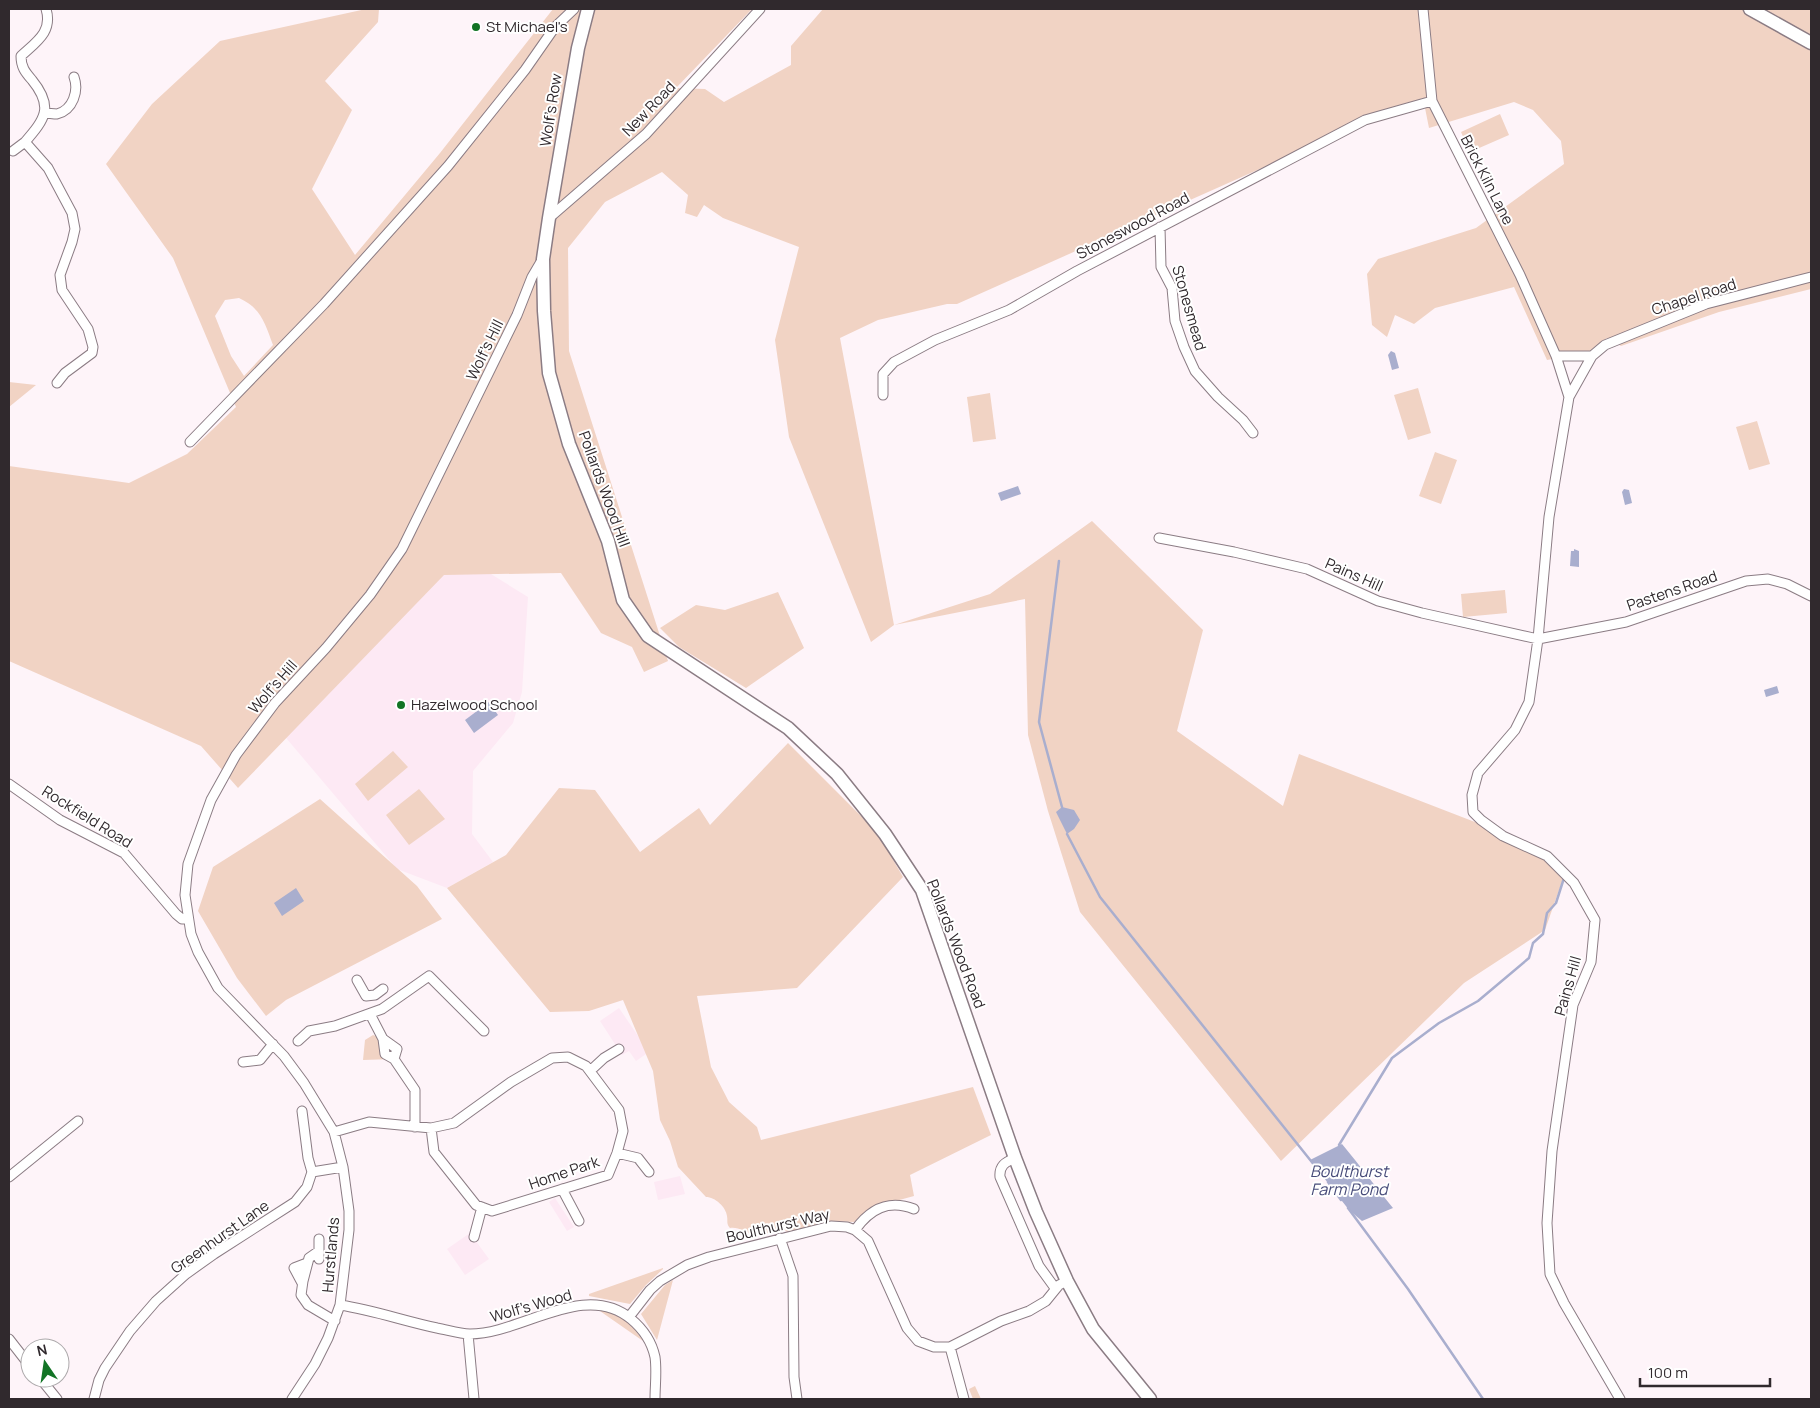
<svg xmlns="http://www.w3.org/2000/svg" width="1820" height="1408" font-family="Manrope,sans-serif">
<style>
.built{fill:#fde9f4}
.green{fill:#f1d3c4;fill-rule:evenodd}
.water{fill:#a9aece}
.lines{fill:none;stroke-linecap:round;stroke-linejoin:round}
.stream{stroke:#a9aece;stroke-width:2.5}
.street-casing{stroke:#8b7c84;stroke-width:11}
.secondary-casing{stroke:#8b7c84;stroke-width:15}
.street{stroke:#fff;stroke-width:9}
.secondary{stroke:#fff;stroke-width:12}
.poi-dot{fill:#127425;stroke:#fff;stroke-width:2}
.labels{text-anchor:middle;stroke-width:4;stroke-linejoin:round;paint-order:stroke}
.poi-label{font-size:15px;fill:#30292d;stroke:#fff;text-anchor:start}
.street-label{font-size:15px;fill:#30292d;stroke:#fff}
.water-label{font-size:16px;font-style:italic;fill:#474b79;stroke:#fff}
</style>
<rect width="100%" height="100%" fill="#fef4f9"/>
<path class="built" d="M452,550L528,597L522,692L513,723L473,771L472,834L493,862L447,888L397,869L270,719Z
M619,1008L649,1052L636,1061L629,1051L622,1055L600,1021Z
M680,1176L685,1194L658,1200L654,1182Z
M555,1198L574,1227L567,1231L549,1202Z
M470,1233L489,1259L465,1275L447,1249Z"/>
<path class="green" d="M366,9H379L378,22L325,81L352,110L312,189L355,255L440,153L553,9H752L676,88L705,89L724,102L791,65V46L823,9H1811V289L1719,312L1621,346L1607,338L1587,353L1547,360L1514,287L1435,308L1414,324L1395,315L1387,337L1372,325L1367,274L1378,259L1476,228L1564,164L1561,141L1533,110L1514,102L1429,128L1423,98L1357,121L1282,159L957,304H947L878,320L840,338L894,625L871,642L789,437L775,340L799,247L723,218L704,205L697,217L685,213L688,195L662,172L605,202L568,248L569,351L668,661L644,672L632,647L601,633L561,573L444,575L238,788L201,746L9,661V466L129,483L187,454L236,407L173,258L106,164L152,104L220,41ZM239,298C261,308 265,323 273,345L244,376L231,356L215,316L225,300Z
M1500,114L1509,135L1470,152L1461,132Z
M9,382L36,385L9,407Z
M1418,388L1431,433L1408,440L1394,395Z
M990,393L996,439L973,442L967,397Z
M1757,421L1770,464L1749,470L1736,427Z
M1435,452L1457,460L1441,504L1419,496Z
M1092,521L1203,630L1177,731L1283,806L1299,754L1493,829L1565,873L1545,930L1464,983L1281,1161L1080,912L1048,811L1028,735L1025,599L894,625L990,594Z
M1505,590L1507,613L1463,617L1461,594Z
M778,592L804,648L746,688L679,647L660,628L696,605L725,610Z
M788,743L877,832L903,877L797,988L697,996L711,1067L729,1102L757,1127L761,1140L973,1087L991,1135L910,1175L914,1196L870,1208L854,1222L832,1221L787,1232L785,1230C775,1231 763,1235 753,1234C743,1232 740,1227 730,1228C726,1223 728,1222 727,1216C726,1207 715,1197 706,1197L678,1167L670,1141L660,1120L653,1071L623,1000L589,1011L550,1012L447,888L506,855L559,788L595,790L640,852L699,808L710,825Z
M393,751L408,767L368,801L355,784Z
M419,789L445,819L409,845L386,815Z
M320,799L417,886L442,919L286,1000L266,1016L237,978L198,911L213,867Z
M373,1035L383,1039L385,1054L394,1059L363,1060L365,1040Z
M663,1268V1269L646,1285L630,1304L589,1296V1294Z
M673,1280L657,1340L641,1314L665,1285Z
M597,1309C618,1313 632,1323 643,1341Z
M975,1386L981,1399H973L969,1389Z"/>
<path class="water" d="M1391,351L1395,353L1399,368L1392,370L1388,355Z
M1018,486L1021,494L1001,501L998,493Z
M1624,489L1629,490L1632,503L1625,505L1622,492Z
M1574,549L1579,551V567L1570,566L1571,551H1574Z
M1777,686L1779,693L1766,697L1764,690Z
M489,702L498,715L474,733L465,720Z
M1062,807L1074,810L1080,820L1074,829L1067,834L1056,812Z
M296,888L304,901L282,916L274,903Z
M1342,1144C1360,1165 1375,1187 1393,1208L1362,1221L1349,1210L1310,1160Z"/>
<g class="lines">
<path class="stream" d="M1059,561L1039,722L1062,807
M1067,834L1100,897L1323,1176
M1339,1145L1392,1058L1439,1023L1478,1001L1529,958L1533,943L1543,934L1547,913L1556,903L1564,878
M1328,1182L1341,1200
M1348,1208L1408,1289L1483,1399"/>
<g class="street-casing">
<path id="street" d="M46,9C53,32 36,42 21,56C21,67 25,72 32,80C54,107 45,119 25,142L48,168L72,213L75,229L72,242L60,275L62,290L88,329L93,347L92,353L65,373L57,383
M1423,9L1432,101L1520,275L1556,356L1569,397L1549,517L1538,639L1529,702L1515,730L1478,773L1472,795L1473,812L1481,820L1503,836L1547,856L1574,883L1595,920L1591,962L1573,1005L1552,1151L1547,1223L1550,1274L1564,1303L1620,1399
M44,113C48,113 53,114 57,114C73,110 79,91 74,77
M13,151L25,142
M549,218L646,134L760,9
M1160,227L1161,267L1172,288L1175,321L1184,347L1195,371L1218,397L1243,420L1253,433
M1556,356H1592L1569,397
M1592,356L1605,345L1706,304L1811,277
M883,395V374L894,362L935,340L1009,310L1077,271L1365,120L1432,101
M190,442L324,304L448,166L525,70L555,27L574,9
M1159,538L1234,552L1307,569L1378,601L1422,613L1538,639L1626,622L1746,581L1768,579L1787,584L1811,596
M9,784L60,820L124,853L176,914L182,919H188
M357,980L366,996L375,995L383,989
M370,1014L383,1039L385,1054L394,1059L415,1090V1127
M383,1039L397,1049L394,1059
M298,1041L309,1031L335,1026L382,1009L429,976L484,1031
M243,1062L260,1060L273,1044
M590,1071L604,1058L619,1049
M302,1111L308,1158L312,1172
M334,1132L369,1122L431,1128L454,1123L511,1082L552,1058L568,1057L586,1066L619,1110L623,1131L617,1153L608,1175L492,1211L476,1205L434,1152L431,1128
M617,1153L638,1158L649,1172
M1015,1158C1005,1162 999,1166 1000,1177L1039,1266L1055,1288
M9,1177L78,1121
M562,1189L579,1221
M855,1230C870,1209 888,1199 914,1209
M474,1237L482,1207
M780,1238L793,1276L794,1377L797,1399
M319,1239V1259
M319,1251L309,1258L303,1281L301,1295L308,1305L335,1321
M302,1283L294,1268L307,1263
M340,1305C373,1310 404,1321 437,1328C448,1330 459,1334 470,1334C522,1334 584,1280 631,1319C643,1329 652,1343 655,1357C657,1371 655,1386 655,1399
M629,1317L650,1290L660,1281L687,1265L709,1257L831,1226L847,1227L855,1230L868,1241L907,1328L918,1341L934,1347H950L1001,1321L1029,1311L1046,1301L1059,1285L1067,1281
M468,1334L474,1399
M9,1339L30,1366
M950,1347L964,1399
M40,1378L57,1399
M94,1399L99,1380L105,1368L130,1331L156,1301L186,1274L214,1254L295,1202L307,1187L312,1172L343,1167
M292,1399L315,1364L328,1338L340,1305L349,1230V1211L343,1167L334,1132L304,1083L284,1056L218,988L198,952L191,934L185,895L188,864L211,800L236,755L275,703L326,648L370,595L402,549L517,315L532,277L542,260"/>
</g>
<g class="secondary-casing">
<path id="secondary" d="M588,9L578,48L549,218L543,259L544,311L549,373L569,444L608,541L623,600L648,636L788,728L837,774L885,834L922,890L1015,1158L1036,1212L1067,1281L1093,1329L1150,1399
M1750,9L1811,43"/>
</g>
<use href="#street" class="street"/>
<use href="#secondary" class="secondary"/>
</g>
<g class="poi-dot">
<circle cx="476" cy="27" r="5"/>
<circle cx="401" cy="705" r="5"/>
</g>
<g class="labels">
<g class="poi-label">
<text x="486" y="32">St Michael's</text>
<text x="411" y="710">Hazelwood School</text>
</g>
<g class="street-label">
<text transform="translate(649 109) rotate(-46)" y="5">New Road</text>
<text transform="translate(551 110) rotate(-81)" y="5">Wolf's Row</text>
<text transform="translate(1487 180) rotate(63)" y="5">Brick Kiln Lane</text>
<text transform="translate(1133 226) rotate(-28)" y="5">Stoneswood Road</text>
<text transform="translate(1694 297) rotate(-18)" y="5">Chapel Road</text>
<text transform="translate(1189 308) rotate(74)" y="5">Stonesmead</text>
<text transform="translate(485 350) rotate(-64)" y="5">Wolf's Hill</text>
<text transform="translate(604 489) rotate(70)" y="5">Pollards Wood Hill</text>
<text transform="translate(1354 575) rotate(24)" y="5">Pains Hill</text>
<text transform="translate(1672 591) rotate(-19)" y="5">Pastens Road</text>
<text transform="translate(273 687) rotate(-49)" y="5">Wolf's Hill</text>
<text transform="translate(87 817) rotate(32)" y="5">Rockfield Road</text>
<text transform="translate(956 944) rotate(69)" y="5">Pollards Wood Road</text>
<text transform="translate(1568 986) rotate(-74)" y="5">Pains Hill</text>
<text transform="translate(564 1173) rotate(-19)" y="5">Home Park</text>
<text transform="translate(778 1226) rotate(-13)" y="5">Boulthurst Way</text>
<text transform="translate(220 1237) rotate(-35)" y="5">Greenhurst Lane</text>
<text transform="translate(331 1255) rotate(-85)" y="5">Hurstlands</text>
<text transform="translate(531 1306) rotate(-16)" y="5">Wolf's Wood</text>
</g>
<g class="water-label">
<text x="1349" y="1177">Boulthurst<tspan x="1349" dy="18">Farm Pond</tspan></text>
</g>
</g>
<rect width="1820" height="1408" fill="none" stroke="#30292d" stroke-width="20"/>
<g transform="translate(45 1363) rotate(347)"><circle r="24" fill="#ffffff" stroke="#aca9ab"/>
<path d="M0-4L9 19L0 12L-9 19Z" fill="#127425"/>
<text y="-8" font-size="14" font-weight="bold" text-anchor="middle" fill="#30292d">N</text>
</g>
<path d="M1640 1378v8h130v-8" fill="none" stroke="#30292d" stroke-width="2.5"/>
<text x="1648" y="1378" font-size="15" fill="#30292d" stroke="#ffffff" stroke-width="4" paint-order="stroke">100 m</text>
</svg>
